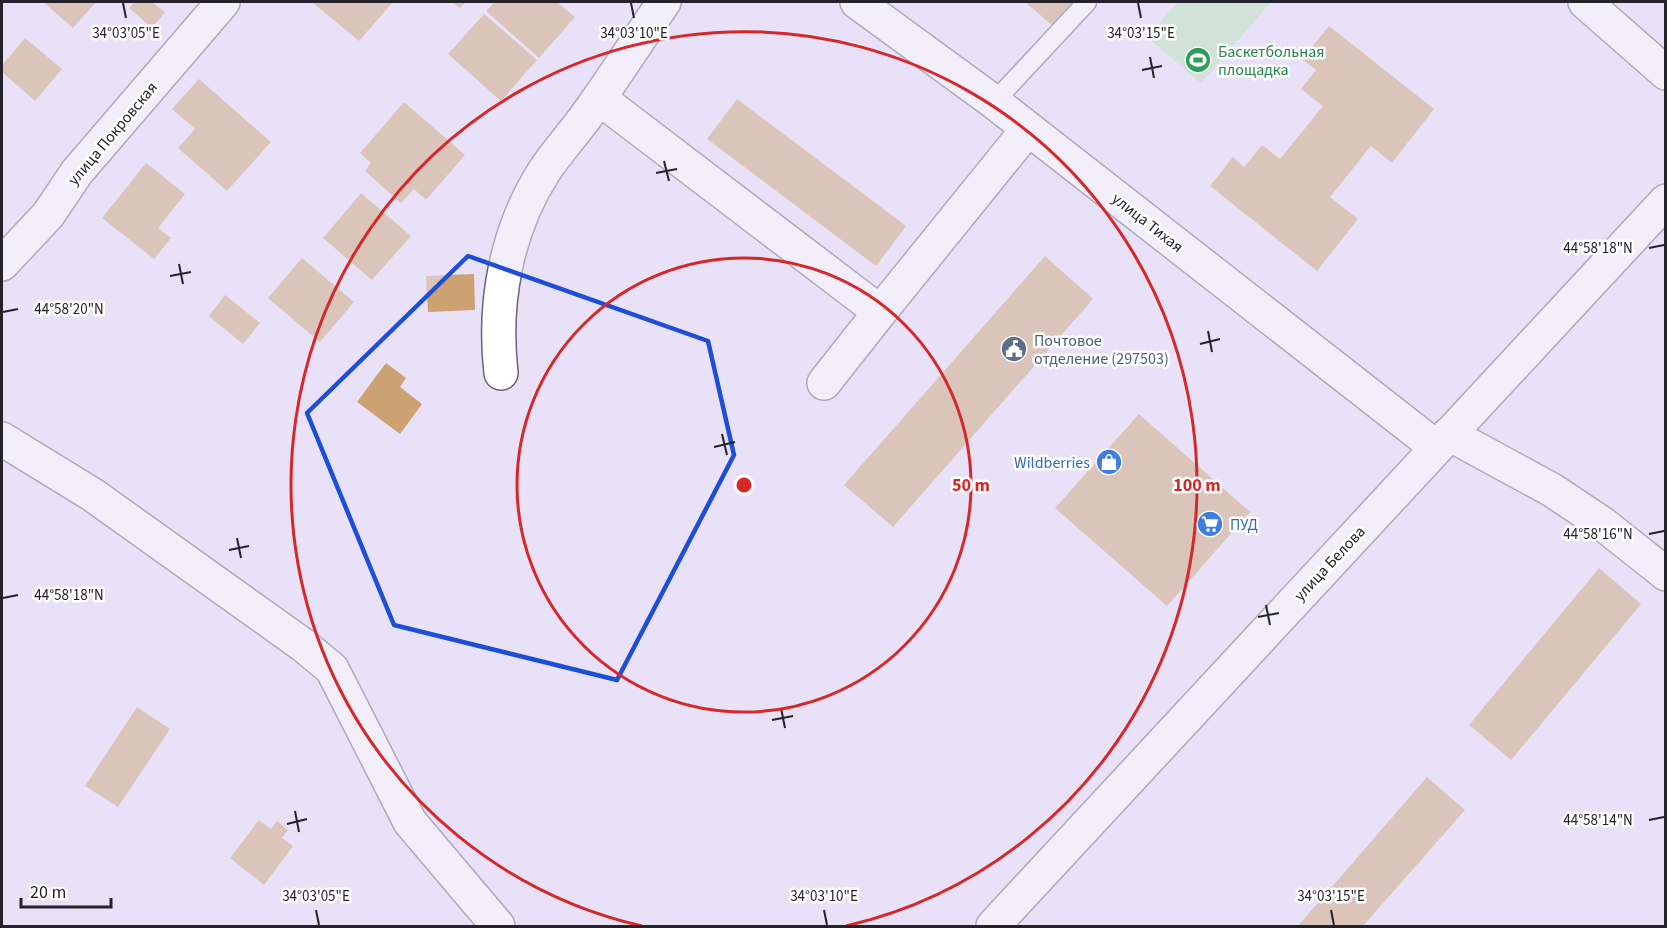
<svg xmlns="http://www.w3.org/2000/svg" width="1667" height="928" font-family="'Source Sans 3',sans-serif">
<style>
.green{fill:#b6e2b1}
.building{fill:#cca272}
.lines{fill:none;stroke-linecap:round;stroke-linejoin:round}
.service-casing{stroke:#6a6478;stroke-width:21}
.minor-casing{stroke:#6a6478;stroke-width:36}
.secondary-casing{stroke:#6a6478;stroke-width:36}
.service{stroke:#fff;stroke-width:18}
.minor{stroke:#fff;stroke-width:33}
.secondary{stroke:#fff;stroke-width:33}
.marked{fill:none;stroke:#1d4ed8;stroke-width:4.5;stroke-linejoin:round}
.ticks{fill:none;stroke:#24222a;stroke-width:2}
.ring{fill:none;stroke:#d62828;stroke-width:3}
.labels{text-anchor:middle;stroke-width:5;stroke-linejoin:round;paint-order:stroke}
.leisure-label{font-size:16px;fill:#27864d;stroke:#fff;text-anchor:start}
.street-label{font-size:16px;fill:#24222a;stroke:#fff}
.service-label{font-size:16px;fill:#4e5e75;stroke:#fff;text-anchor:start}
.shop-label{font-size:16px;fill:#366cbe;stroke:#fff;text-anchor:end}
.ticks-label{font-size:15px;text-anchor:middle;fill:#24222a;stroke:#fff;stroke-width:5;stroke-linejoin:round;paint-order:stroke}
.centre{fill:#d62828;stroke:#fff;stroke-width:3}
.ring-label{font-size:18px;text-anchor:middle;font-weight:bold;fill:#d62828;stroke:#fff;stroke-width:5;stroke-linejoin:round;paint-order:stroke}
</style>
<rect width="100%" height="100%" fill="#e8e1f8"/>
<path class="green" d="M1178,2H1271L1201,83L1147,37Z"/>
<path class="building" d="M43,2H96L73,28Z
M135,2H152L165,12L152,28L129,8Z
M312,2H393L359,41Z
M452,2H466L460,8Z
M495,2H557L575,17L539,58L486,11Z
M1025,2H1074L1053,26Z
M484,14L537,60L501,101L448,54Z
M1329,26L1434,109L1392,163L1371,146L1330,197L1358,219L1317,271L1210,186L1233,157L1244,167L1262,145L1280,159L1323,106L1301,89L1316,70L1302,59Z
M25,38L62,69L35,101L2,72V65Z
M199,79L271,142L227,191L178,148L195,129L172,109Z
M737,99L906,226L876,266L707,139Z
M404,102L465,155L426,200L414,189L401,203L365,171L371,163L360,153Z
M146,163L185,194L158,228L171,238L154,259L102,218Z
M361,193L411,236L372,280L323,238Z
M1045,256L1093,299L893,527L844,485Z
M302,258L354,302L320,342L268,298Z
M474,274L475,310L428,312L426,276Z
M225,295L260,323L243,344L209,316Z
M386,363L406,378L400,387L422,404L400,434L357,402Z
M1139,414L1250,512L1167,606L1055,508Z
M1599,568L1641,604L1511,760L1469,725Z
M137,707L170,729L118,807L85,786Z
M1427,777L1465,810L1363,926H1298Z
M259,820L271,829L277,821L288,830L282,838L293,846L264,885L230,858Z"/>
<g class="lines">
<g class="service-casing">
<path id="service" d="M994,102L1087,2"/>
</g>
<g class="minor-casing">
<path id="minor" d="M857,2L994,102L1436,447
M1585,2L1666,73
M599,98L880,312L1028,129
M2,264L48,215L77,172L223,2
M501,373C493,303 506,230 545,170C559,149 577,130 592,108C617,73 640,37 664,2
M824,383L880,312
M1449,434L1552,490L1603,524L1666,574
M2,439L93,495L303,645L332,669L410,822L498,926"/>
</g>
<g class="secondary-casing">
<path id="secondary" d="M993,926L1666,201"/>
</g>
<use href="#service" class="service"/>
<use href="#minor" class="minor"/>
<use href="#secondary" class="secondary"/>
</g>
<path d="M0 0H1667V928H0ZM468,256L708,341L734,455L617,680L394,625L307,413Z" fill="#e8e1f8" fill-opacity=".55" fill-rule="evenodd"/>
<path class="marked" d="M468,256L708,341L734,455L617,680L394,625L307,413Z"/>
<path class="ticks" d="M123,3L126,18M631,3L634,18M1138,3L1141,18M1150,57L1154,78M1142,70L1162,66M664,161L669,181M656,173L677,169M1649,248L1664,245M179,264L183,284M170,276L191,272M3,312L18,309M1208,331L1212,352M1200,344L1220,339M722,434L727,455M714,447L735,442M1649,534L1664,531M237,538L241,558M229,550L249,546M3,598L18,595M1266,605L1270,625M1258,617L1279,613M781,708L785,728M772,720L793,716M295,811L299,832M1649,820L1664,817M287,824L307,819M316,910L319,925M824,910L827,925M1331,910L1334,925"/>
<g class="ring">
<circle cx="744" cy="485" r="227"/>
<path d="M642 926A453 453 0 1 1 846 926"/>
</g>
<defs>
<g id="stadium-disc" transform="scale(1.35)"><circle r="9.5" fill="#2e9e5b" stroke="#fff"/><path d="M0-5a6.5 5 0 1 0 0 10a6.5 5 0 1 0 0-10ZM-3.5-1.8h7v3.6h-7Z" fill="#fff"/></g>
<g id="civic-disc" transform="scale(1.35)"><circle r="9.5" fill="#5c6f8a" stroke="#fff"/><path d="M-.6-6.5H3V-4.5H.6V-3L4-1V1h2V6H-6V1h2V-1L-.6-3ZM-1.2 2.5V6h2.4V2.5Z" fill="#fff"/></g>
<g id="shop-disc" transform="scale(1.35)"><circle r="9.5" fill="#3f7fe0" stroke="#fff"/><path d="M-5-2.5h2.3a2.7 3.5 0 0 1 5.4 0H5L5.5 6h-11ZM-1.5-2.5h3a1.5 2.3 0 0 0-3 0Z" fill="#fff"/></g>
<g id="supermarket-disc" transform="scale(1.35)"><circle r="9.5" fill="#3f7fe0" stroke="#fff"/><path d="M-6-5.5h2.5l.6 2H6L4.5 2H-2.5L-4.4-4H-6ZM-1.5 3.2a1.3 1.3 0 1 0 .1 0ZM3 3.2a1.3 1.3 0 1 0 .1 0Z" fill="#fff"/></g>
</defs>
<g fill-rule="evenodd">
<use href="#stadium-disc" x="1198" y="60"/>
<use href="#civic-disc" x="1014" y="349"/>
<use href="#shop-disc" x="1109" y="462"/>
<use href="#supermarket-disc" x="1210" y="524"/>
</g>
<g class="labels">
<g class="leisure-label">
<text x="1218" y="57">Баскетбольная<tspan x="1218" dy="18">площадка</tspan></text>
</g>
<g class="street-label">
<text transform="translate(112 133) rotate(-50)" y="6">улица Покровская</text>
<text transform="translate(1148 222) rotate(38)" y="6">улица Тихая</text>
<text transform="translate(1329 563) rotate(-47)" y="6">улица Белова</text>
</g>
<g class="service-label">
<text x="1034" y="346">Почтовое<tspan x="1034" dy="18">отделение (297503)</tspan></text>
</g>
<g class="shop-label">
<text x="1090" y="468">Wildberries</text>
<text x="1230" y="530" text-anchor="start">ПУД</text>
</g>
</g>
<g class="ticks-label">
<text x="126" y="38">34°03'05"E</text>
<text x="634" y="38">34°03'10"E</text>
<text x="1141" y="38">34°03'15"E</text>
<text x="1598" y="253">44°58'18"N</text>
<text x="69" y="314">44°58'20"N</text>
<text x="1598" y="539">44°58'16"N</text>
<text x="69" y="600">44°58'18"N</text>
<text x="1598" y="825">44°58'14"N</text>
<text x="316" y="901">34°03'05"E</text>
<text x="824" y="901">34°03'10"E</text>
<text x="1331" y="901">34°03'15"E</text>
</g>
<circle cx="744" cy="485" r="9" class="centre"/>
<g class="ring-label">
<text x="971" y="491">50 m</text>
<text x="1197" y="491">100 m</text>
</g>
<rect width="1667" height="928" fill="none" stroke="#24222a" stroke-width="6"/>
<path d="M21 898v9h90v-9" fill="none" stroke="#24222a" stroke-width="3"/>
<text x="30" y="898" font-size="18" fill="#24222a" stroke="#ffffff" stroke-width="4.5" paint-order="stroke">20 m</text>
</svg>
